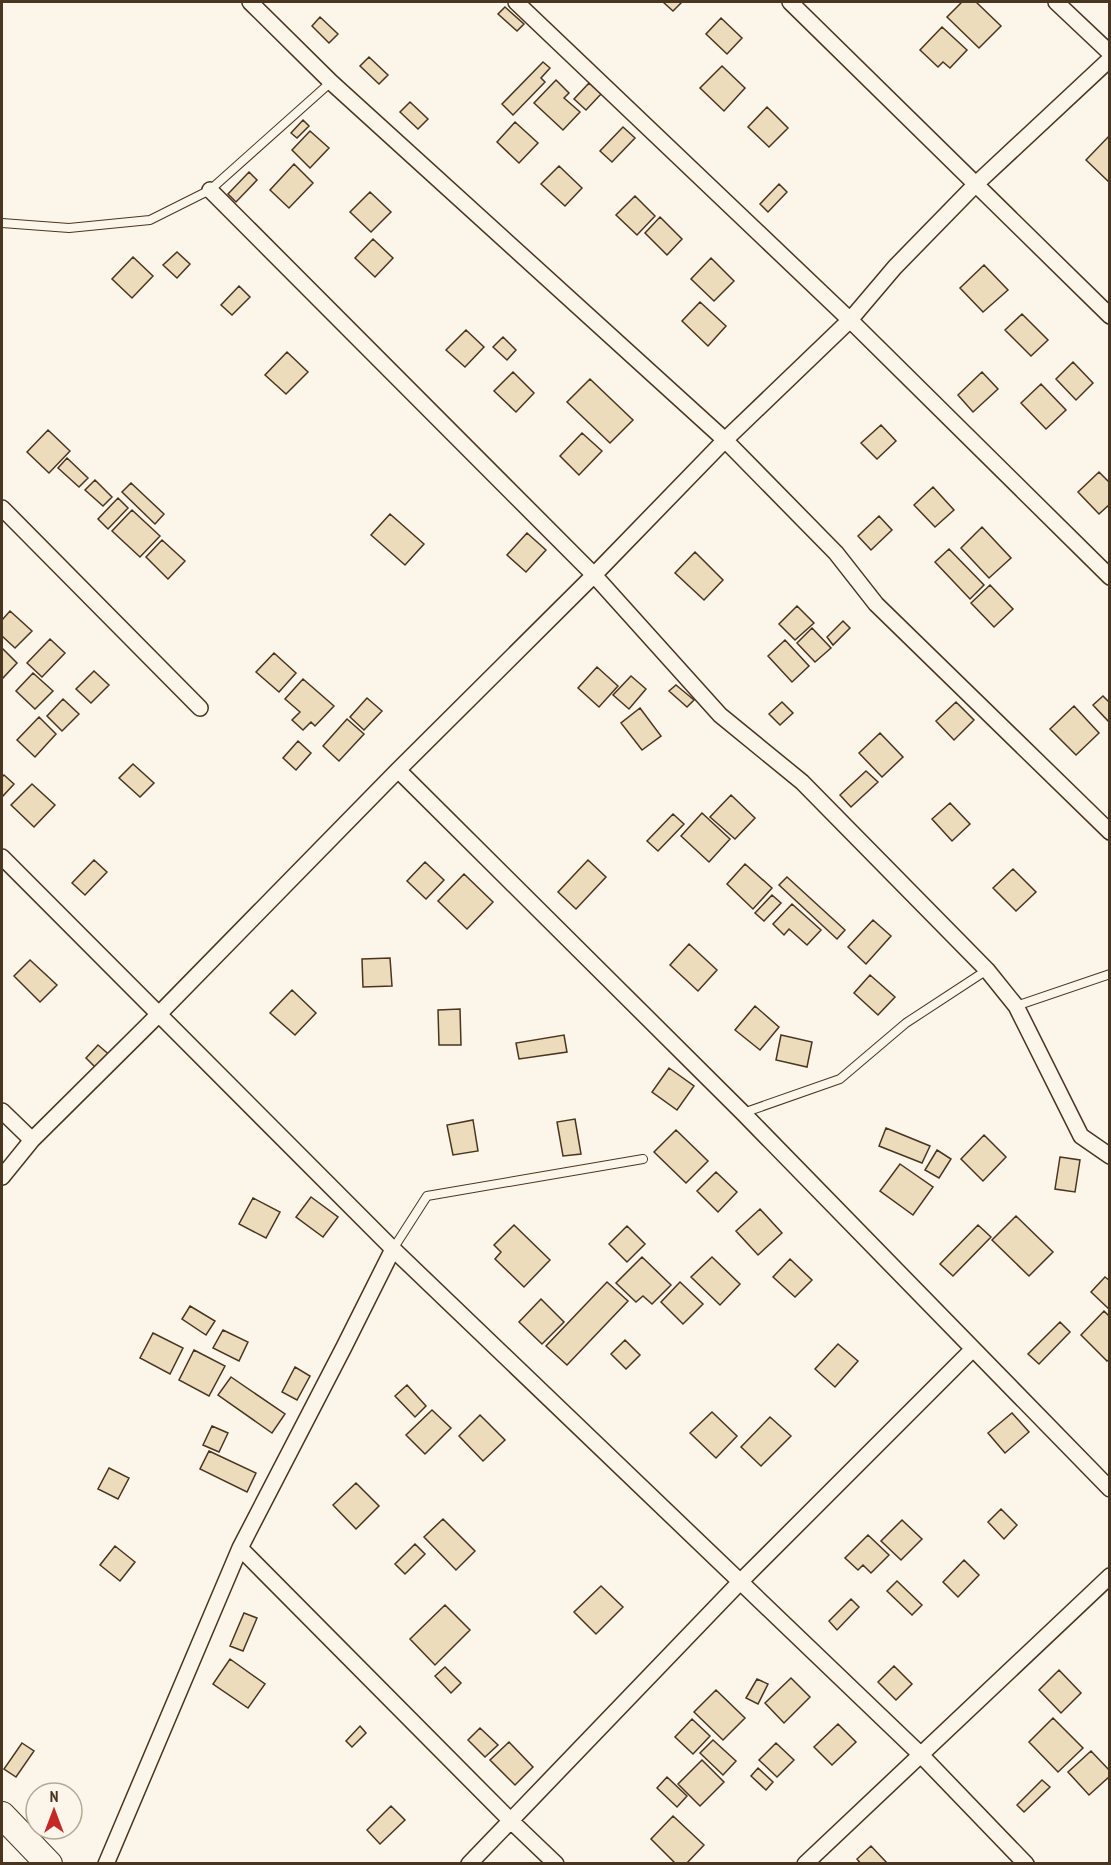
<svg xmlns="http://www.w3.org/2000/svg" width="1111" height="1865" font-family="'PT Sans Narrow',sans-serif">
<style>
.building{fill:#ecdcbc;stroke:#4a3520;stroke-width:1.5}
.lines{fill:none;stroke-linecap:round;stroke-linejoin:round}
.service-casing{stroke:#4a3520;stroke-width:10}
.minor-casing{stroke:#4a3520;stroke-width:18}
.trunk-casing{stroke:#4a3520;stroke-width:28}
.service{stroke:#fbf6e9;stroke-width:8}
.minor{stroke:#fbf6e9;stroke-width:15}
.trunk{stroke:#fbf6e9;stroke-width:26}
</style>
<rect width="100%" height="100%" fill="#fbf6e9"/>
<path class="building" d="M663,2H682L673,11Z
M962,2H976L1001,26L979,48L947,17Z
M505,7L524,24L517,31L498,14Z
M320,17L338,34L329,43L312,26Z
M721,18L742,38L727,54L706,34Z
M942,27L967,50L950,68L943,62L938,67L920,50Z
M369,57L388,75L379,84L360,66Z
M543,62L550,68L541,78L545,82L513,115L502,104Z
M722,66L745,88L724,111L700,88Z
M556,80L569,93L564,98L580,112L563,130L534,103Z
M589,83L601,94L586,110L574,99Z
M410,102L428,119L418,129L400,112Z
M767,107L788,128L769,147L748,127Z
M303,120L309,126L297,138L291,133Z
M515,122L538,143L519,163L497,142Z
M623,127L635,138L612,162L600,151Z
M310,131L329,148L310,168L292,150Z
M1110,135V183L1086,160Z
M294,164L313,183L289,208L270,190Z
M559,166L582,188L565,206L541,184Z
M249,172L257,180L236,202L228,194Z
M779,184L787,192L768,212L760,204Z
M370,192L391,212L371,232L350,212Z
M635,196L655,216L637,235L616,215Z
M660,217L682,239L667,255L645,233Z
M373,239L393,258L375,277L355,258Z
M177,252L190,264L177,278L163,265Z
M133,257L153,276L132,298L112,279Z
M711,258L734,281L714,301L691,279Z
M984,265L1008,290L983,312L960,288Z
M239,286L250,297L232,315L221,305Z
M700,302L726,326L708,346L682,321Z
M1022,314L1048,340L1031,356L1005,330Z
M466,330L484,347L465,367L446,350Z
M503,337L516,350L507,360L493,347Z
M287,352L308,372L286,394L265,375Z
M1073,362L1093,383L1076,400L1056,379Z
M513,372L534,393L516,412L494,391Z
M982,372L998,389L973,412L958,395Z
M590,379L633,420L610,443L567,402Z
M1041,384L1066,410L1046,429L1021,403Z
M881,425L896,441L877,459L861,443Z
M48,430L70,451L49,473L27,452Z
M582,433L602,451L579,475L560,456Z
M67,458L88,478L79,487L58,468Z
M1099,472L1110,483V504L1099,514L1078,492Z
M95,480L112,497L103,506L85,490Z
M131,483L164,514L155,524L122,492Z
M933,487L954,510L935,527L914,505Z
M118,498L128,508L108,529L98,519Z
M132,510L160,536L140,557L112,531Z
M390,514L424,544L405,565L371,535Z
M879,516L892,530L871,550L858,536Z
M982,527L1011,558L989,578L961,548Z
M527,533L546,550L526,572L507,555Z
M162,540L185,561L168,579L146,557Z
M949,549L984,585L970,599L935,562Z
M695,552L723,580L704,600L675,573Z
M990,585L1013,609L994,627L971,603Z
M797,606L814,623L795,640L779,624Z
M10,611L32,631L15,648L2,636V620Z
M843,621L850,628L833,645L827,637Z
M812,628L831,648L815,662L797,643Z
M50,639L65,653L42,677L27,663Z
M785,640L809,666L792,682L768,656Z
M2,648L17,663L2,679Z
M274,653L296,673L279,692L256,672Z
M597,667L618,686L599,707L578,688Z
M94,671L109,685L91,703L76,689Z
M33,673L53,691L35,709L16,691Z
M631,676L646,689L629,709L613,695Z
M303,679L334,706L315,726L311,722L303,730L292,720L300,712L285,699Z
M676,685L694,700L687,707L669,691Z
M1103,696L1110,703V723L1093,705Z
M367,698L382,711L364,730L350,717Z
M63,699L79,714L62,731L47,716Z
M782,702L793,713L780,725L769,714Z
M956,702L974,720L954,740L936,721Z
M1074,706L1099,733L1076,755L1050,729Z
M640,708L661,736L642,750L621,723Z
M39,717L56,734L35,757L17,740Z
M347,719L364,734L339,761L323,746Z
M880,733L903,757L882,777L859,753Z
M298,741L311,753L296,770L283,758Z
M133,764L154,783L140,797L119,778Z
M866,771L878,782L851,807L840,795Z
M4,775L14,784L2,797V777Z
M32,784L55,805L34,827L11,805Z
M731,795L755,818L735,839L710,817Z
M950,803L970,824L952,841L932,819Z
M702,813L730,839L709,862L681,836Z
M673,814L684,824L658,851L647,841Z
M94,860L107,872L85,895L72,883Z
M588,860L606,877L576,909L558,892Z
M425,862L444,880L426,899L407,881Z
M745,864L772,888L753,909L727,884Z
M1013,869L1036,892L1016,911L993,888Z
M464,874L493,902L467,929L438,901Z
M787,877L845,930L837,939L779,885Z
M772,895L781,903L764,921L755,913Z
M792,904L821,930L807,945L789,929L784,935L773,924Z
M873,920L891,936L866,964L848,947Z
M689,944L717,970L698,991L670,965Z
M390,958L392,986L363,987L362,959Z
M30,960L57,985L40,1002L14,976Z
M870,975L895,997L878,1015L854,993Z
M292,990L316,1013L295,1035L270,1013Z
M755,1006L779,1027L760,1050L735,1030Z
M460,1009L461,1045H439L438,1010Z
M564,1035L567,1052L519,1059L516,1043Z
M781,1035L812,1042L807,1067L776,1060Z
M98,1045L112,1057L99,1071L86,1058Z
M669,1068L694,1086L677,1110L652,1092Z
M575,1119L581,1154L563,1156L557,1122Z
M473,1120L478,1151L453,1155L447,1125Z
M886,1128L930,1146L922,1163L879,1146Z
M676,1130L708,1161L686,1183L654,1152Z
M984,1135L1006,1157L983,1181L961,1159Z
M937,1150L951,1159L939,1178L925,1170Z
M1060,1157L1080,1160L1075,1192L1055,1189Z
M900,1164L933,1187L913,1215L880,1191Z
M716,1172L737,1192L718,1212L697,1191Z
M311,1197L338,1217L323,1237L296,1217Z
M253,1198L280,1212L266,1238L239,1224Z
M760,1209L782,1233L758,1255L736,1231Z
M1016,1216L1053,1252L1029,1276L992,1240Z
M514,1225L550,1260L524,1287L495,1259L501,1252L494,1245Z
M978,1225L991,1237L953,1276L940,1264Z
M627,1226L645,1244L627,1262L609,1244Z
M642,1257L671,1285L652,1304L643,1296L636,1302L616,1283Z
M712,1257L740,1284L720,1305L691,1277Z
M790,1259L812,1280L795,1297L773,1277Z
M1105,1277L1110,1281V1310L1091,1292Z
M607,1282L628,1301L567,1365L546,1346Z
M680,1282L703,1304L683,1324L661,1302Z
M541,1299L564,1322L542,1344L519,1322Z
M190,1306L215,1321L206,1335L182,1319Z
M1104,1311L1110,1317V1359L1107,1361L1081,1335Z
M1060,1322L1070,1332L1039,1364L1028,1354Z
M223,1330L248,1342L239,1361L213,1348Z
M153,1333L183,1348L170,1374L140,1358Z
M625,1340L640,1355L626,1369L611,1354Z
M838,1344L858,1361L835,1387L815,1369Z
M194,1350L225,1366L209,1396L179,1380Z
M295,1367L310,1376L297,1400L282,1392Z
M231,1377L285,1414L272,1433L218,1395Z
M407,1385L426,1406L415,1417L395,1396Z
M432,1410L451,1428L425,1454L406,1435Z
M712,1412L737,1436L716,1458L690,1433Z
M1012,1413L1029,1432L1005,1453L988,1433Z
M480,1415L505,1440L483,1461L459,1436Z
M770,1417L791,1436L761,1466L741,1447Z
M212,1426L228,1433L219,1452L203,1445Z
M209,1451L256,1473L247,1492L200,1469Z
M109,1468L129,1478L118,1499L98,1489Z
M356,1483L379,1506L356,1529L333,1505Z
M1001,1509L1017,1525L1004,1539L988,1522Z
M443,1519L475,1551L456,1570L424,1537Z
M902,1520L922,1539L901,1560L881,1541Z
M868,1535L889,1555L871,1573L863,1565L858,1570L845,1558Z
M415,1544L425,1554L405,1574L395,1564Z
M115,1546L135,1562L120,1581L100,1565Z
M964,1560L979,1575L958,1597L943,1582Z
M897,1581L922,1605L912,1615L887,1591Z
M601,1586L623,1607L596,1634L574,1612Z
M851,1599L859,1607L837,1630L829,1621Z
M445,1605L470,1630L435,1665L410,1639Z
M244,1613L257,1618L243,1651L230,1646Z
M230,1659L265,1684L248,1708L213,1684Z
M894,1666L912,1684L896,1700L878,1682Z
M445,1667L461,1683L451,1693L435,1676Z
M1059,1670L1081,1693L1061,1713L1039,1690Z
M791,1678L810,1697L784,1723L765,1703Z
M757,1679L768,1684L758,1704L746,1698Z
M716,1690L745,1718L723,1740L694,1712Z
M1053,1718L1083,1748L1058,1772L1029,1742Z
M692,1719L710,1736L693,1754L675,1737Z
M838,1724L856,1742L832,1765L814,1747Z
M360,1726L366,1733L352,1747L346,1741Z
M480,1728L498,1745L485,1757L468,1740Z
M713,1740L736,1761L723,1775L700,1753Z
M509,1742L533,1767L515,1785L490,1760Z
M22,1743L34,1751L16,1777L4,1769Z
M776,1743L794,1760L777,1777L759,1760Z
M1091,1751L1110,1771V1776L1089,1795L1068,1772Z
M702,1760L724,1782L700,1806L678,1784Z
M758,1768L773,1782L766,1790L751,1776Z
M667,1777L687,1796L677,1807L657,1788Z
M1042,1780L1050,1787L1024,1812L1017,1805Z
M391,1806L405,1820L380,1844L367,1830Z
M673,1816L704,1845L686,1864H676L651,1839Z
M871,1846L888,1864H861L857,1859Z"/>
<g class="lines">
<g class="service-casing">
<path id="service" d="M2,223L69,228L150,220L210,190L331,82
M1016,1006L1110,974
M743,1113L840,1079L906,1023L987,970
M393,1249L427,1196L643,1159"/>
</g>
<g class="minor-casing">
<path id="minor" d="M250,2L331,82L725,440L836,553L876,604L1110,832
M516,2L850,320L1110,577
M790,2L1110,316
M1056,2L1110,53
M210,190L594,575L720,715L802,782L987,970L1016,1006L1081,1136L1110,1156
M2,508L200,708
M398,770L743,1113L1110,1489
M2,857L393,1249L920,1754L1026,1864
M2,1111L32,1140
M2,1177L32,1140L159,1014L398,770L594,575L725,440L850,320L895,267L976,184L1110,59
M240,1548L511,1821L556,1864
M106,1864L240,1548L344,1347L393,1249
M469,1864L740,1582L973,1349
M805,1864L1110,1576"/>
</g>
<g class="trunk-casing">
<path id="trunk" d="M2,1815L49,1864"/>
</g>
<use href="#service" class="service"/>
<use href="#minor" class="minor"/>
<use href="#trunk" class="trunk"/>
</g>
<rect width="1111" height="1865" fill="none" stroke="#4a3520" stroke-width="6"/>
<g transform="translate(54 1811)"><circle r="28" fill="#fbf6e9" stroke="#b4a999" stroke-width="1.5"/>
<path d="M0-4.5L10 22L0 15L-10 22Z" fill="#c62828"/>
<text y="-9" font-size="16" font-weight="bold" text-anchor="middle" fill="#4a3520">N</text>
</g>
</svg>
